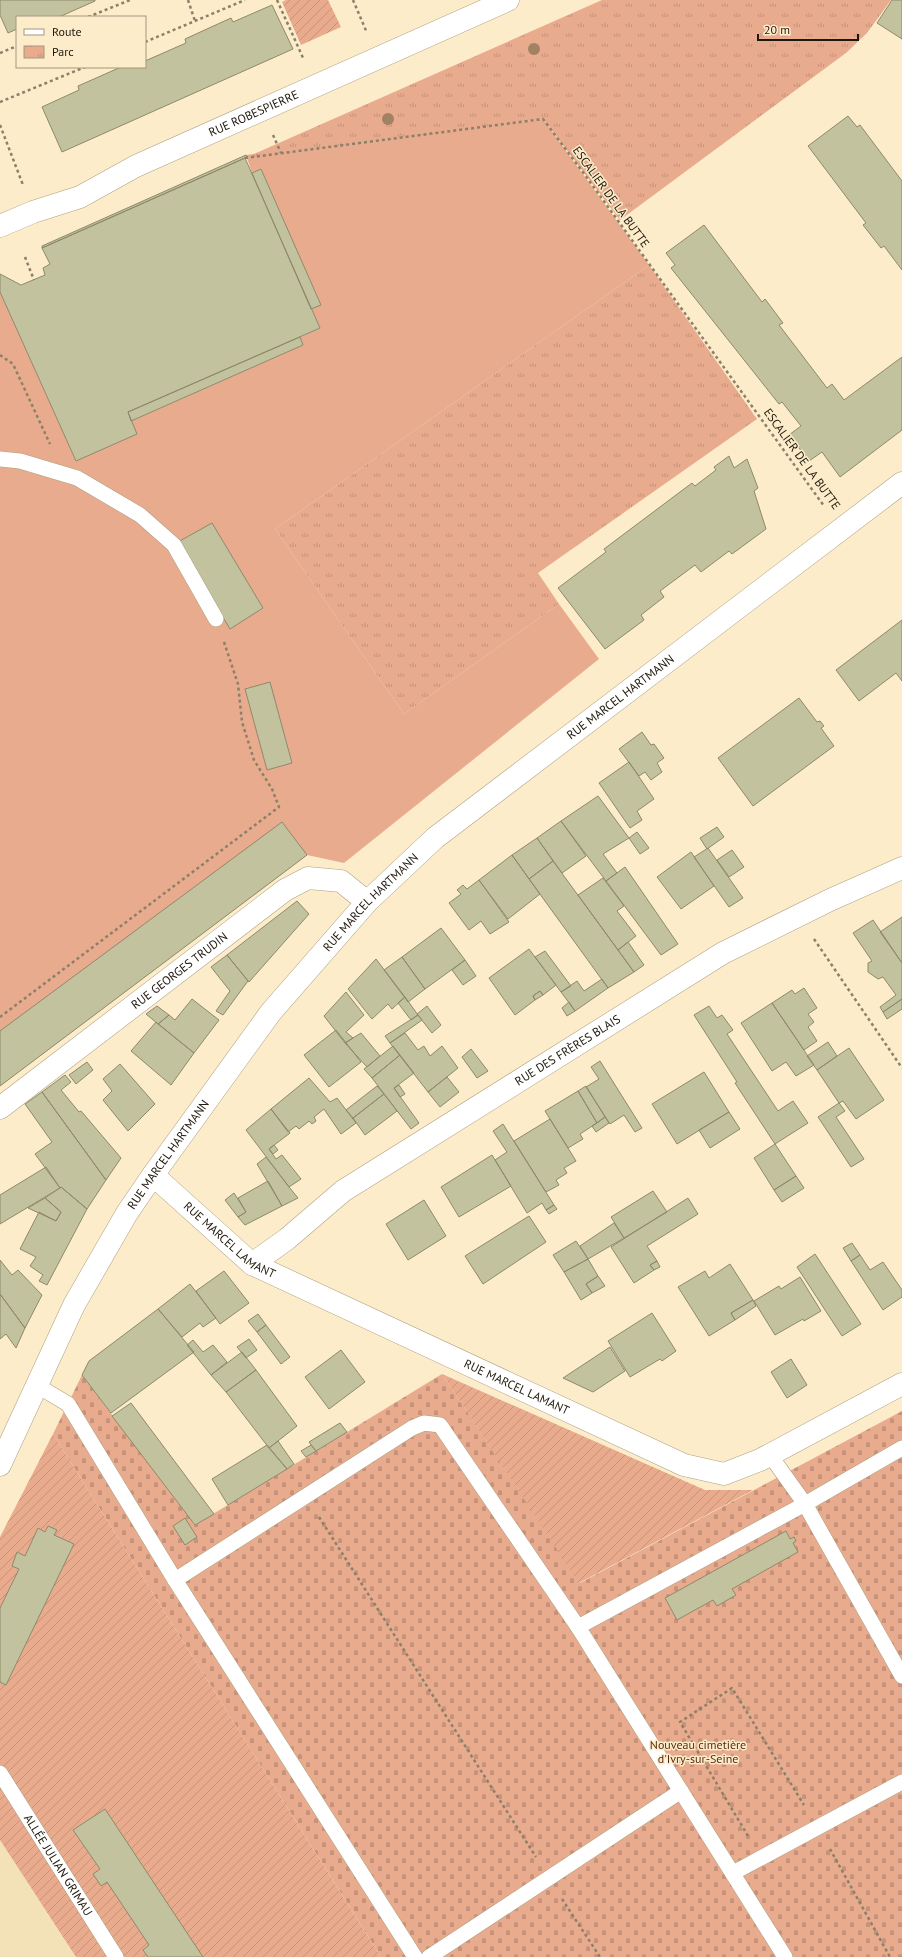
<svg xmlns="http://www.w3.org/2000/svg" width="902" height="1957" font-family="'PT Sans',sans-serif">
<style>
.built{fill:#f3e1b8}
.grass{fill:#e9ab8e}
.cemetery{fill:url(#cemetery-stones)}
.park{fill:url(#park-tufts)}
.garden{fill:url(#garden-furrows)}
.building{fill:#c3c29f;stroke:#8c8a6a}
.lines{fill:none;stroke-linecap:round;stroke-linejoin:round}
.lane-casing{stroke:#aea080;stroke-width:16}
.street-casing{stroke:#aea080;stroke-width:23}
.secondary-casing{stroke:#aea080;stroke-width:23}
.path{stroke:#8b8069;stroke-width:2.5;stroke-dasharray:3 3;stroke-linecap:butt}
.lane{stroke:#fff;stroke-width:15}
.street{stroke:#fff;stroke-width:22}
.secondary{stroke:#fff;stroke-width:22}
.tree{fill:#a28265}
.labels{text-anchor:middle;stroke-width:3;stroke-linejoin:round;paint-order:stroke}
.street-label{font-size:12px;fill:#1e180c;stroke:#fcecca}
.park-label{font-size:12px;fill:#592b12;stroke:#fcecca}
</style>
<defs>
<pattern id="cemetery-stones" width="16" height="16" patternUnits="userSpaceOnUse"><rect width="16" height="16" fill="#e9ab8e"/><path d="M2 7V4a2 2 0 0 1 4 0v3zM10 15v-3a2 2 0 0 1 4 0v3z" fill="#c79279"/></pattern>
<pattern id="park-tufts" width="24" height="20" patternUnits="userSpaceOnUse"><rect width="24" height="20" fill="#e9ab8e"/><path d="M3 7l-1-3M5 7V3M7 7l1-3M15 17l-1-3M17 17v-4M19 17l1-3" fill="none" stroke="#c79279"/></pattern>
<pattern id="garden-furrows" width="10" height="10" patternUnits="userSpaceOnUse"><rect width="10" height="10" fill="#e9ab8e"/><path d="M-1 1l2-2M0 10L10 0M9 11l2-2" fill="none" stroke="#c79279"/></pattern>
</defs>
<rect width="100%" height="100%" fill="#fcecca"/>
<path class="built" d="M0,1840L76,1957H0Z"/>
<path class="grass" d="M543,119L649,265L275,529L404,714L559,604L599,659L344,863L307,855L0,1086V292L76,461L136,434L131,421L303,345L300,337L320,328L311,309L320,304L261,169L252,173L246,155Z"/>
<path class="cemetery" d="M442,1374L580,1583L902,1411V1957H381L53,1434L82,1375L195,1525Z"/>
<path class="park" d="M602,0H891L867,33L846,53L620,220L543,119L245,158Z
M649,265L757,419L538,573L559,604L404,714L275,529Z"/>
<path class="garden" d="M286,0H328L341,27L301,45L282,2Z
M442,1374L705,1490H753L579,1583Z
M53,1434L374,1946L381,1957H76L0,1840V1537Z"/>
<path class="building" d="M0,0H95V1L59,17H17V29L8,33L0,15Z
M892,0H902V39L877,23Z
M272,5L293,49L62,152L42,107L79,90L78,86L121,67H145V61L186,43L185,39L231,18L233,22Z
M848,116L857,127L860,125L902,181V270L884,246L881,248L863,225L866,223L808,146Z
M246,155L248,157L245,158L42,248V246Z
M245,158L320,328L128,412L137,434L76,461L0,292V274L21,285L45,275L43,268L50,264L42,248Z
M261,169L321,305L311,309L252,173Z
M704,225L762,302L765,299L783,323L779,325L827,388L832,384L844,400L902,357V430L840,477L822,452L809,461L789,435L801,426L782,402L779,404L671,268L675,265L666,253Z
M300,337L303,345L131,421L128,412Z
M729,456L734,468L747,459L758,488L754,491L766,529L732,554L729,551L701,572L695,565L660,591L664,597L641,615L644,620L605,649L558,588L606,552L604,549L692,483L695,486L716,470L714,467Z
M212,523L263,608L230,629L178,542Z
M902,620V681L896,673L859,701L836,670Z
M270,682L292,763L267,770L245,689Z
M799,698L817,722L820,721L824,726L821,728L834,746L753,806L718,758Z
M642,732L651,745L654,744L664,758L657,763L662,772L651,780L645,772L639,776L619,749Z
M629,762L654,799L637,811L642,820L630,828L599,783Z
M598,796L629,838L603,854L617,873L606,881L561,821Z
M561,821L586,856L562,873L537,838Z
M282,822L307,855L0,1086V1031Z
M717,827L724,837L707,849L700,838Z
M637,832L649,848L640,854L629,838Z
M537,838L553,861L529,879L512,855Z
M708,848L743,898L729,907L694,857Z
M732,850L744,867L729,877L717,860Z
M691,852L714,886L681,909L657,877Z
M512,855L540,894L508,919L479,880Z
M553,861L634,972L608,988L529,879Z
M625,867L678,944L661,955L606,881Z
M603,878L624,906L617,911L636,936L618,950L578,895Z
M479,880L509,922L490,934L481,921L469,930L449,903L461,894L457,890L463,885L467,889Z
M297,901L309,914L249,982L227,955Z
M902,917V963L880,932Z
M873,920L902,963V999L883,1012L880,1007L896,995L883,977L878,979L868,972V963L872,961L853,933Z
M441,928L465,960L425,989L402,957Z
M628,942L644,965L634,972L618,950Z
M529,949L556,985L543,995L540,991L533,996L535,1000L515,1015L489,978Z
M545,951L571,986L561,992L535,957Z
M227,955L248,981L223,1015L216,1011L230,991L211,967Z
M402,957L425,989L408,1002L384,970Z
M376,959L405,997L392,1009L388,1004L372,1019L348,989Z
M465,960L476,976L463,985L452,970Z
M602,979L608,988L575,1011L561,992L577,981L584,991Z
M804,988L817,1008L808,1014L814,1022L808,1027L817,1041L804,1050L772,1003L792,990L795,994Z
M540,991L543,995L535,1000L533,996Z
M346,992L364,1015L346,1032L353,1038L345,1043L324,1016Z
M405,997L418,1015L411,1020L398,1003Z
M192,999L219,1020L194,1053L158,1024L169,1015L175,1020Z
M902,999V1009L887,1019L883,1012Z
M569,1002L575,1011L567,1016L562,1008Z
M772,1003L814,1065L796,1076L786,1062L772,1071L741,1023Z
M157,1006L169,1015L158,1024L146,1014Z
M427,1006L441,1025L432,1033L417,1014Z
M709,1006L717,1018L722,1015L733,1030L727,1034L778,1111L793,1101L808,1123L775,1144L735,1083L737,1082L694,1015Z
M418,1015L422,1020L390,1043L385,1036Z
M156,1022L194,1053L171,1085L131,1051Z
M336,1030L361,1062L329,1087L304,1055Z
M361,1033L380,1056L367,1067L345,1043Z
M405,1033L418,1050L424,1046L430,1056L442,1046L458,1068L428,1092L390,1043Z
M828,1042L837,1056L817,1070L807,1056Z
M393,1046L400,1055L372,1078L364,1069Z
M849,1048L884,1100L856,1119L843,1101L839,1103L817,1070Z
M471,1049L488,1071L477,1078L462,1057Z
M400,1055L414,1073L394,1088L419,1123L411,1129L372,1078Z
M600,1061L642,1128L635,1132L624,1115L610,1124L586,1087L599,1079L591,1067Z
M87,1062L93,1070L76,1084L69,1075Z
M120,1064L155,1104L128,1131L103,1100L112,1091L103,1079Z
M704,1072L729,1112L677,1144L652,1104Z
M65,1075L71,1082L61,1090L79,1112L81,1111L121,1158L106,1180L42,1092Z
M447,1077L459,1092L440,1107L428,1092Z
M309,1078L330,1102L337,1098L356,1123L341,1134L324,1109L314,1117L316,1121L312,1124L309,1121L299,1129L296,1126L288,1132L271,1109Z
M399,1085L405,1094L400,1097L394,1088Z
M377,1086L384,1094L353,1118L346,1110Z
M586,1086L605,1117L597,1123L578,1091Z
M578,1091L597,1123L580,1134L583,1139L568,1148L545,1111Z
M42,1092L106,1180L87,1209L61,1187L60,1188L35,1154L52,1142L25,1104Z
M384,1094L397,1111L365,1135L353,1118Z
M839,1103L845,1111L836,1117L864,1159L851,1167L818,1117Z
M271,1109L290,1133L269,1149L276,1159L282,1155L301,1179L289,1187L246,1130Z
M729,1112L740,1129L710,1148L699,1130Z
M605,1117L609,1123L596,1132L592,1126Z
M550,1119L576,1161L564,1168L567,1173L556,1180L559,1185L546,1192L514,1141Z
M503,1124L554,1205L546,1210L542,1203L527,1213L495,1160L507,1152L493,1131Z
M775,1144L796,1176L774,1190L754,1158Z
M274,1145L278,1150L273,1154L269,1149Z
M492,1155L511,1186L459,1217L441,1187Z
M266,1157L289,1187L298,1198L282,1206L257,1164Z
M46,1167L60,1188L0,1224V1195Z
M796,1176L804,1188L782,1202L774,1190Z
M268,1181L282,1206L245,1225L238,1217L246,1212L238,1198Z
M61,1187L87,1209L47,1285L39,1281L43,1275L30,1266L36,1257L20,1249L39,1212L56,1221L61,1212L45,1198Z
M653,1191L667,1212L624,1238L611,1217Z
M234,1193L246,1212L238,1217L225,1200Z
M45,1198L61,1212L56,1221L28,1208Z
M688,1198L698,1214L647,1246L657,1261L650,1265L654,1270L634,1283L611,1247Z
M424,1200L446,1236L408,1260L386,1224Z
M554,1205L557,1209L549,1214L546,1210Z
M529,1216L546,1242L483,1284L465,1256Z
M614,1223L624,1238L588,1259L580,1246Z
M576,1241L588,1259L564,1272L553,1255Z
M852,1243L860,1255L851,1261L843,1248Z
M815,1254L861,1324L842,1336L797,1267Z
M860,1255L870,1270L883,1262L902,1290V1297L883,1310L851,1261Z
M588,1259L598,1276L586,1284L592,1293L581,1300L564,1272Z
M0,1260L12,1275L18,1270L42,1295L25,1328L0,1294Z
M657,1261L660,1267L654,1270L650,1265Z
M730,1264L753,1300L731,1313L735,1320L709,1336L678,1287L705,1271L709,1278Z
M224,1271L249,1303L220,1324L196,1291Z
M598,1276L605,1286L592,1293L586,1284Z
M800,1277L821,1311L804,1321L803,1319L775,1335L754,1301L779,1286L781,1289Z
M190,1284L216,1318L203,1327L200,1323L182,1337L158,1309Z
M0,1294L25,1328L16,1348L6,1334L0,1339Z
M753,1300L756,1306L735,1320L731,1313Z
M158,1309L194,1352L111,1413L82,1375L89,1361Z
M652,1313L676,1351L662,1361L660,1359L630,1377L608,1341Z
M258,1314L266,1325L257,1332L248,1321Z
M266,1325L290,1357L281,1364L257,1332Z
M249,1339L257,1350L246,1358L237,1347Z
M193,1340L203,1352L213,1345L227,1362L211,1375L187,1345Z
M610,1347L625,1371L593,1392L563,1378Z
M341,1350L365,1382L329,1409L305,1377Z
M242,1352L256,1370L226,1392L211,1375Z
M791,1359L807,1385L787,1398L771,1372Z
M256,1370L297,1426L269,1448L226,1392Z
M131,1403L214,1514L195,1525L112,1416Z
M340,1423L347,1432L316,1451L309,1442Z
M278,1441L294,1464L287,1469L269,1448Z
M267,1445L287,1469L228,1505L212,1479Z
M311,1445L316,1451L306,1457L301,1451Z
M185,1518L197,1537L185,1545L173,1526Z
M48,1526L57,1530L54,1535L74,1544L6,1685L0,1682V1608L19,1569L12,1566L17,1552L25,1556L38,1528L45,1532Z
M786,1531L790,1539L794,1537L796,1541L793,1543L798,1552L732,1589L736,1595L717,1606L713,1600L677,1620L665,1598Z
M105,1809L203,1957H148L143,1950L149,1945L107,1882L101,1886L93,1874L100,1869L73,1830Z"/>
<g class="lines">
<g class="lane-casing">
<g id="lane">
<path d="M0,459L20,461L77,478L140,515L174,545L216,619"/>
<path d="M36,1385L68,1404L175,1580L415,1957"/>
<path d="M770,1455L805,1504L902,1448"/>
<path d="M175,1580L412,1428L424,1423L440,1425L578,1627L805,1504L902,1676"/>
<path d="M578,1627L785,1957"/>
<path id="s1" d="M0,1773L116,1957"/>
<path d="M733,1873L902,1782"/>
<path d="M429,1957L681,1791"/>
</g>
</g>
<g class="street-casing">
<g id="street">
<path id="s2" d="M0,1108L285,890L308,878L341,881L367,902"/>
<path id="s3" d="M153,1175L252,1264L684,1465L724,1474L760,1460L902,1384"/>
<path id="s4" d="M252,1264L287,1239L343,1191L723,953L830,900L902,868"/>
</g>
</g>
<g class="secondary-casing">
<g id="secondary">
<path id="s5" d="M0,226L33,212L80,197L136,166L508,0"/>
<path id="s6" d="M0,1465L74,1305L127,1213L153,1175L271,1012L367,902L435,838L902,483"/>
</g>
</g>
<path class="path" d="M188,0L195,21
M277,0L304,60
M353,0L367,33
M88,17L130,0
M145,42L245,0
M0,53L17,46
M0,102L85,67
M0,125L23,185
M273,135L281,153
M245,158L543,119L585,175L824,506
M25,257L34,280
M0,355L13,364L50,444
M814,939L902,1068
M0,1017L279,807L272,789L254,760L242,722L238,684L224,642
M319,1517L536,1857
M748,1836L680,1722L732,1688L804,1805
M830,1849L890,1957
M562,1899L600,1957"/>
<use href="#lane" class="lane"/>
<use href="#street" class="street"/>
<use href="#secondary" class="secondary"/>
</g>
<g class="tree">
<circle cx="534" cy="49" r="6"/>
<circle cx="388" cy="119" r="6"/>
</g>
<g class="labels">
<g class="street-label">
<text dy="4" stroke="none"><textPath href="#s5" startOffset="278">RUE ROBESPIERRE</textPath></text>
<text transform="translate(611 197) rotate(54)" y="4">ESCALIER DE LA BUTTE</text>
<text transform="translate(802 459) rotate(54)" y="4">ESCALIER DE LA BUTTE</text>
<text dy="4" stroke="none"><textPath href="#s6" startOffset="1002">RUE MARCEL HARTMANN</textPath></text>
<text dy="4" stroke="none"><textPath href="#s6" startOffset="678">RUE MARCEL HARTMANN</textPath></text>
<text dy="4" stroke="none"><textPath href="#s2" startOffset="226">RUE GEORGES TRUDIN</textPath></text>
<text dy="4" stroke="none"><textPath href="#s4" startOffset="382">RUE DES FRÈRES BLAIS</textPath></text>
<text dy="4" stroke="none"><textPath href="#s6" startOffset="354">RUE MARCEL HARTMANN</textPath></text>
<text dy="4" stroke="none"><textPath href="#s3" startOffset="101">RUE MARCEL LAMANT</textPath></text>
<text dy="4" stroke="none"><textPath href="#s3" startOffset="425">RUE MARCEL LAMANT</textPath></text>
<text dy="4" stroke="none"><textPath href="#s1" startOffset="109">ALLÉE JULIAN GRIMAU</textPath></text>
</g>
<g class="park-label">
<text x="698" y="1749">Nouveau cimetière<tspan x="698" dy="14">d'Ivry-sur-Seine</tspan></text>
</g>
</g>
<rect x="16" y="16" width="130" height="52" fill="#fcecca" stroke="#a3977e"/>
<rect x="24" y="29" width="20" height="6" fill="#ffffff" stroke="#a3977e"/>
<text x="52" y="36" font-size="12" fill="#1e180c">Route</text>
<rect x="24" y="46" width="20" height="12" fill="url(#park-tufts)" stroke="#a3977e"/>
<text x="52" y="56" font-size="12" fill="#1e180c">Parc</text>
<path d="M758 34v6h100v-6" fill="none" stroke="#1e180c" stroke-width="2"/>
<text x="764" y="34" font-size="12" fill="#1e180c" stroke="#fcecca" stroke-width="3" paint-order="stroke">20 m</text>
</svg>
